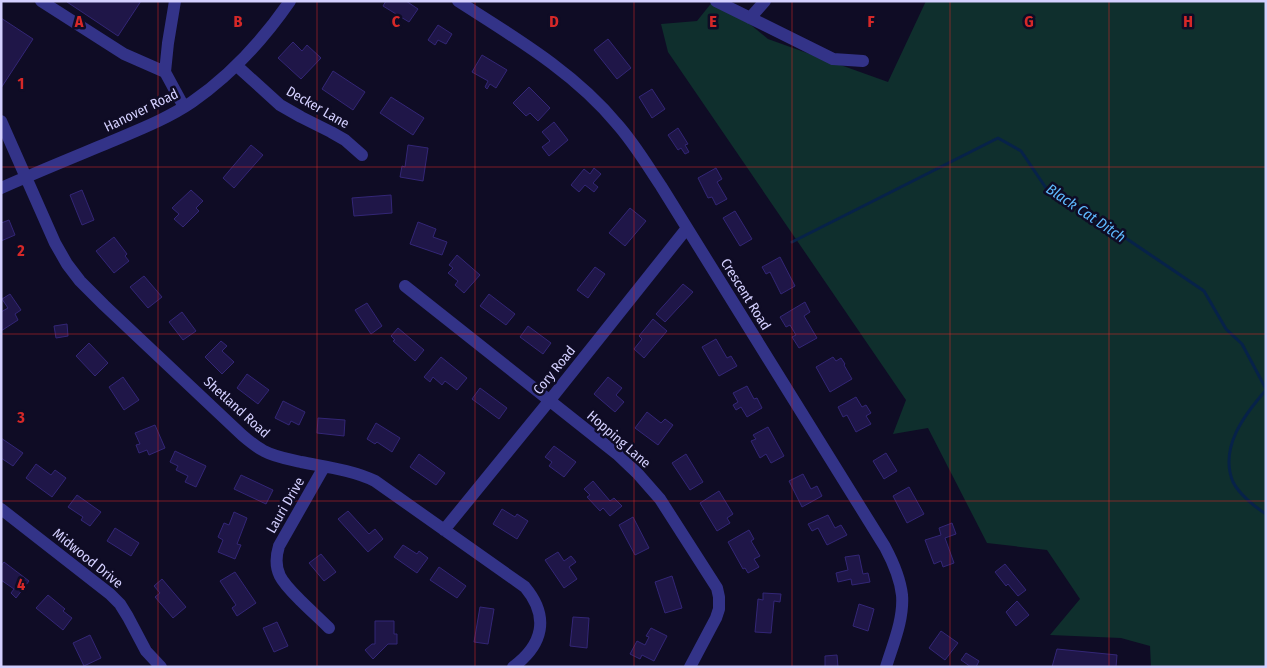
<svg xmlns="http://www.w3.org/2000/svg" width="1267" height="668" font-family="'Fira Sans Condensed',sans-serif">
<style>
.green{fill:#0f2f2d}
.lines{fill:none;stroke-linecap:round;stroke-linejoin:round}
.stream{stroke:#072249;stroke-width:3}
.building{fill:#1f1648;stroke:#332676}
.minor{stroke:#338;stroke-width:12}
.grid{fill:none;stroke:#d62828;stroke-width:1;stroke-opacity:0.55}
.labels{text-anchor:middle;stroke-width:5;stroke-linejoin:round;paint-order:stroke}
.street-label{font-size:14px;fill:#d4d0ff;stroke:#0f0c25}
.water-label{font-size:15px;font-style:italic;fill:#5ebaff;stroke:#0f0c25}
.grid-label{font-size:16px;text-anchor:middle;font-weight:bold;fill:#d62828;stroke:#0f0c25;stroke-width:5;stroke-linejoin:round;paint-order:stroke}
</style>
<rect width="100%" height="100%" fill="#0f0c25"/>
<path class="green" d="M713,1H722L768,39L888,82L926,1H1266V667H1151L1150,646L1121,638L1050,635L1080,599L1047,550L987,543L928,428L893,434L906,400L668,52L661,24L697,21Z"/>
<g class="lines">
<path class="stream" d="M792,242L998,138L1021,151L1046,188L1127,239L1204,291L1226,329L1242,344L1266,389
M1266,390C1244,415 1219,448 1233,482C1239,494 1255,507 1266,514"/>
</g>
<path class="building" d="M67,1H141L118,36L67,2Z
M386,1H406L418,9L409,22L383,6Z
M1,18L33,39L1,88Z
M438,25L452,34L446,44L438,40L435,45L428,40Z
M608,39L631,68L617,79L594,50Z
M293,42L302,51L307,45L321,58L301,79L278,58Z
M482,55L507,70L496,88L490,84L487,89L485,87L488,81L472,72Z
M333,71L365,92L353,110L322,89Z
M529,87L550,108L538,121L530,113L526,116L513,103Z
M652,89L665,109L652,118L639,97Z
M391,97L424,118L413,135L380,113Z
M554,122L568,140L549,156L542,147L550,141L542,132Z
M678,128L688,144L685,145L689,152L685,154L681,148L678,150L668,135Z
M251,145L263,155L234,188L223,178Z
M408,145L428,148L423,181L400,177L402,166L405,167Z
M594,168L601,174L593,183L598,187L594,192L585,185L579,192L571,185L584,169L590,174Z
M716,168L722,179L717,182L727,199L716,205L712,197L708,198L698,178Z
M82,190L94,220L82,225L70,195Z
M191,190L203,201L196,208L199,211L183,227L174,219L179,214L172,208Z
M391,195L392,213L354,216L352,198Z
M630,208L646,221L625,246L609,233Z
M735,211L752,239L740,246L723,218Z
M9,220L15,235L1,241V223Z
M418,222L436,229L433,237L447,242L442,255L410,244Z
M114,237L127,254L125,256L129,261L114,273L96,251Z
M457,255L480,275L464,293L455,285L458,281L448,273L453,268L449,265Z
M780,257L795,286L781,294L770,272L766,274L762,267Z
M595,267L605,274L588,298L577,290Z
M144,276L162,297L148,308L130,287Z
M683,284L693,292L665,322L656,314Z
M10,294L21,310L15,314L18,320L1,331V312L8,308L2,299Z
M489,294L515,314L506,325L480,306Z
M805,302L810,312L804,316L817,338L799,348L792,337L796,335L790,325L786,327L780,317Z
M367,303L382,326L371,334L355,310Z
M182,312L196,331L183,340L169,322Z
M653,319L667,331L644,358L634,349L642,339L639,336Z
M67,324L68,336L56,338L54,326Z
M528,326L551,343L543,354L520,337Z
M398,328L424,350L415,361L393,341L395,340L391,336Z
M716,339L727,358L731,356L737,366L719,376L702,347Z
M221,341L227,346L222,351L234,362L222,374L205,357Z
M89,343L108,363L95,376L76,356Z
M441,357L467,378L457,390L445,381L442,385L433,377L430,382L424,377Z
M833,357L836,361L841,358L845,364L844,365L852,379L830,392L816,367Z
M247,374L269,390L258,404L237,388Z
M123,377L139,400L124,410L109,387Z
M608,377L622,388L616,395L624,402L615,412L594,394Z
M747,386L754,399L757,398L762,408L747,417L741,407L736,410L733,405L738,402L733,393Z
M480,388L507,408L499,419L472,399Z
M856,397L862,407L866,405L871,413L866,416L871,424L856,432L847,415L843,417L838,407Z
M283,401L305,412L299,425L291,421L289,425L275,418Z
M647,412L661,423L665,419L673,425L658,445L635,428Z
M318,418L345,420L344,436L317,433Z
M376,423L400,438L392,452L377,442L375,444L367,439Z
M155,425L165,448L149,455L147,450L139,453L136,445L140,444L135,433Z
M768,427L784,456L771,463L766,454L760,458L751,441L756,439L753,435Z
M1,438L23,453L13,466L1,458Z
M554,446L576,462L564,477L549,466L552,462L545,457Z
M175,451L206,466L196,487L185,482L188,476L176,470L178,466L170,462Z
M886,453L897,471L884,479L873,461Z
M419,454L445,473L436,485L410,467Z
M686,454L703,482L690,490L672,463Z
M36,464L51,475L55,470L66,478L52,497L26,478Z
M803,474L811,489L817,486L822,496L802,507L789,481Z
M241,475L273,490L266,504L234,489Z
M593,481L610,501L614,498L622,506L610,516L603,508L600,511L587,497L590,495L584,489Z
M909,487L924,514L907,523L893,496Z
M719,491L733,514L727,518L730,523L717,531L700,503Z
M77,495L101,512L90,526L81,520L83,517L68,507Z
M502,509L515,517L517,514L528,521L517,539L493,524Z
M348,511L369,534L375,529L383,539L368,552L338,519Z
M234,512L247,518L237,544L241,545L235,559L218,552L223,540L218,537L224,523L229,525Z
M828,515L835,528L841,525L847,535L827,545L818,528L812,531L808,524Z
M633,517L649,548L635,555L619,525Z
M952,523L956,534L945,538L954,563L943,567L941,561L934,564L925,540L941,535L939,528Z
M115,528L139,543L131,556L107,541Z
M749,530L754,539L751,541L760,556L754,559L759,567L748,573L745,568L743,569L728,542Z
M403,545L417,554L419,551L428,558L417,573L394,557Z
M558,552L564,561L571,556L576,562L569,567L577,579L564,588L545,560Z
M321,554L336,572L324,581L309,563Z
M859,555L863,574L868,573L870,582L852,585L851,579L838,582L836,573L848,570L845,557Z
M4,562L29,581L16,598L11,593L14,589L1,580V566Z
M1005,564L1026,590L1018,596L1008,584L1006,586L995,572Z
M439,567L466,586L457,598L430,580Z
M235,572L256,603L237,616L232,608L236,605L220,581Z
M672,576L682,608L665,613L655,582Z
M162,579L186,607L173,618L155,597L160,593L154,586Z
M763,593L781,594L780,602L774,601L771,633L755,632L758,599L763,600Z
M48,595L65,609L63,611L72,618L63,630L36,608Z
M1017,601L1029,615L1016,626L1006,612Z
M859,604L874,609L868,631L853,626Z
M480,607L494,609L488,644L474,642Z
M573,617L589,618L587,648L570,646Z
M375,621H394V634H397V644H388L373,659L365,650L372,644H375Z
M277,622L288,646L274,652L263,628Z
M651,628L667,636L654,661L642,655L640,659L630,654L637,641L645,645L649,637L646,636Z
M941,631L958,643L945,660L929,648Z
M90,635L101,658L84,666L73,643Z
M1057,649L1117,655L1116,667H1052Z
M966,653L979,661L976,667H971L961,660Z
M837,655L838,667H825V656Z"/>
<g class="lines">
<path class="minor" d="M41,1L124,54L165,72
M175,1L168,43L165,72L184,107
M458,1C514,37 574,72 617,124C634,143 647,165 661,186L885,547C893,562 900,577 902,595C904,619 893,644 886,667
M716,1L833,59L863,61
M750,18L765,1
M237,66L280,105L301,117L331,132L345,140L362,155
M1,121L55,243L67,264L80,281L104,305L242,435C249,441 256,447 264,451C275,457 288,459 301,462C326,467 352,470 375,481L525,587C550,617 543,645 513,667
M1,188C37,172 74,157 110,142C138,130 167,119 192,102C231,75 263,40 290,1
M405,286L617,454L638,474L660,499L717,588L719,597V609L716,618L690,667
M324,467L279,546C271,572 283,583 301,601C310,610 320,619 329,628
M1,509L110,594L120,604L128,617L146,651L161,667
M444,530L550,400L687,228"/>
</g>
<path class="grid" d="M158,1V667M317,1V667M475,1V667M634,1V667M792,1V667M950,1V667M1109,1V667M1,167H1266M1,334H1266M1,501H1266"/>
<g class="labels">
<g class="street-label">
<text transform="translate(318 107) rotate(30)" y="5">Decker Lane</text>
<text transform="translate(141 110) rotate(-26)" y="5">Hanover Road</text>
<text transform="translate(746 294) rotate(58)" y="5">Crescent Road</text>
<text transform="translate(554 370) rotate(-51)" y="5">Cory Road</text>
<text transform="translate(237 407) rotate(42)" y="5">Shetland Road</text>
<text transform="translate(619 439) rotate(41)" y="5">Hopping Lane</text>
<text transform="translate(285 505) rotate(-60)" y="5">Lauri Drive</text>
<text transform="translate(88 558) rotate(39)" y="5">Midwood Drive</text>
</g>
<g class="water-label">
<text transform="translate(1086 213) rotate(34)" y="5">Black Cat Ditch</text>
</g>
</g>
<g class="grid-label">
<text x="79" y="27">A</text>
<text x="238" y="27">B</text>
<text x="396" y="27">C</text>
<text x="554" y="27">D</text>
<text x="713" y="27">E</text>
<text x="871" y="27">F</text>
<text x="1029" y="27">G</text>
<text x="1188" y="27">H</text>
<text x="21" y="89">1</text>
<text x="21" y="256">2</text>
<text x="21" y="423">3</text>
<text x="21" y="590">4</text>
</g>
<rect width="1267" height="668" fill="none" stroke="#d4d0ff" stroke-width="5"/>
</svg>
